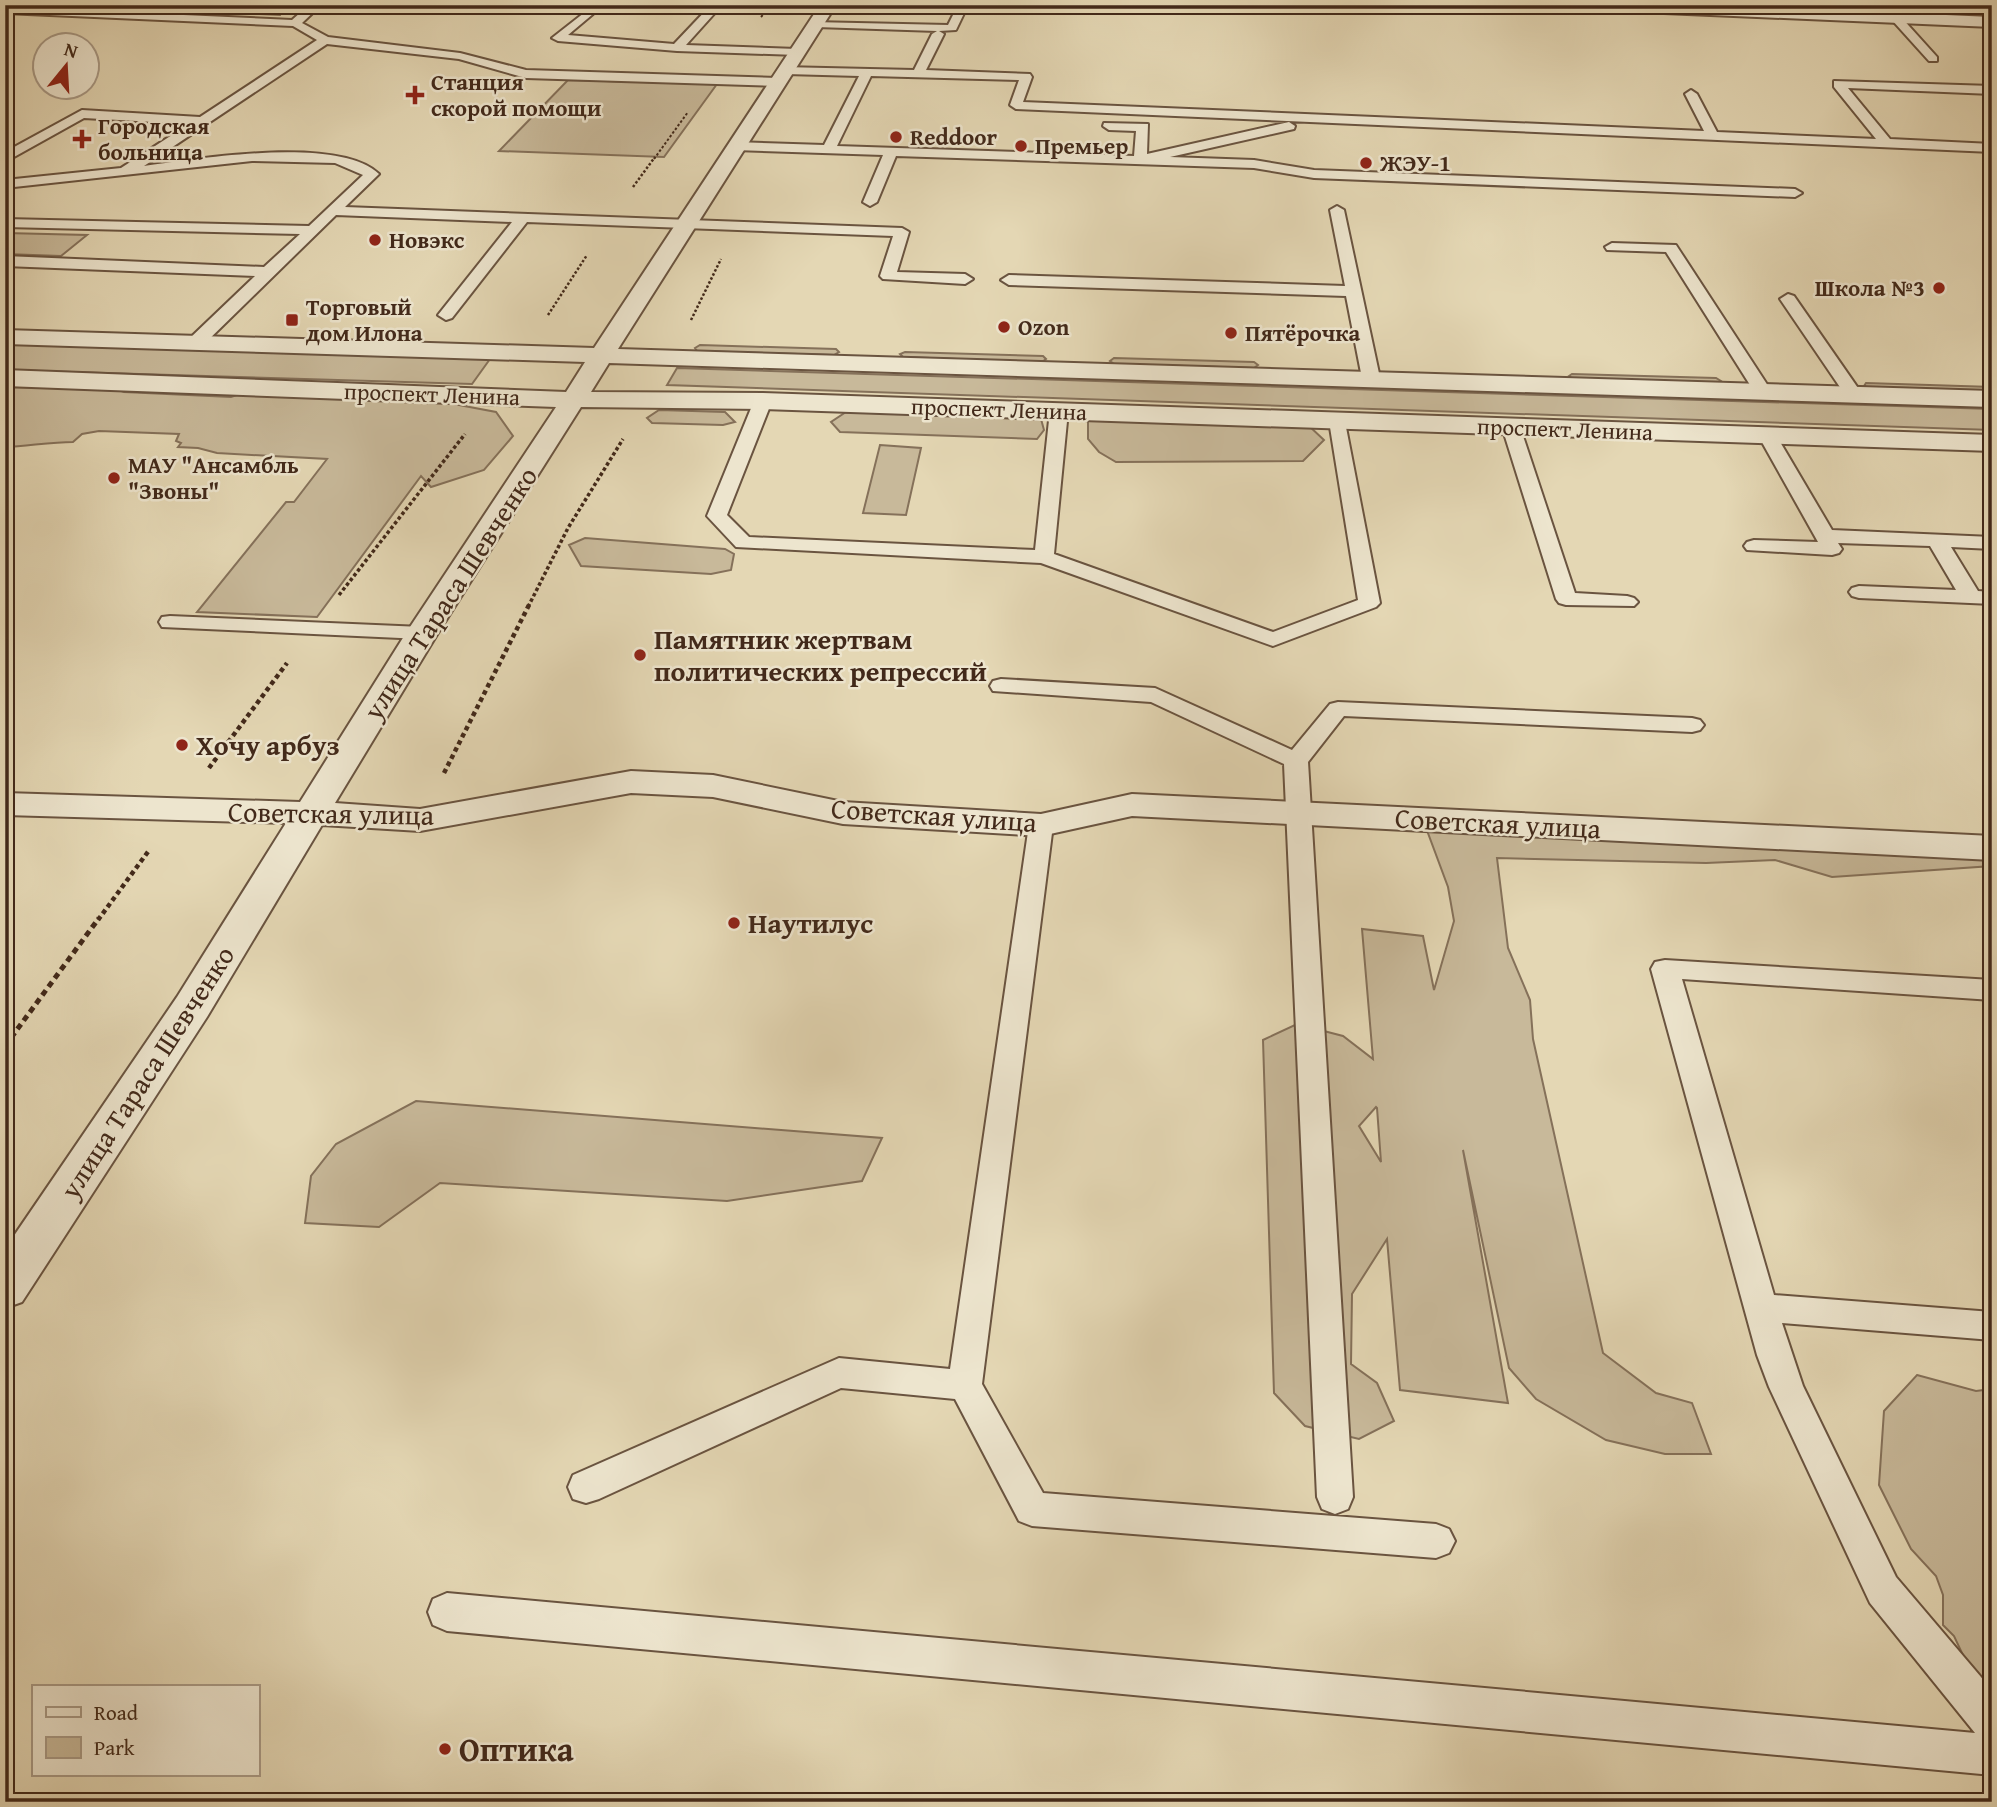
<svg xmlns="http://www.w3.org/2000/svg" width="1997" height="1807" font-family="'Gentium Book Plus',serif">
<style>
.green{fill:#c8b99a;stroke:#85715a;stroke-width:2;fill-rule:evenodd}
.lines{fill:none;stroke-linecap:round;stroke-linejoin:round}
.lane-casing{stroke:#6a5440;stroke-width:4}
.street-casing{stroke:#6a5440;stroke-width:4}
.path-far4{stroke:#42291a;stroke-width:2;stroke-dasharray:2.5 2;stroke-linecap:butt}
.path-far3{stroke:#42291a;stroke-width:2.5;stroke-dasharray:2.5 2;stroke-linecap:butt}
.path-far2{stroke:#42291a;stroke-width:3.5;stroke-dasharray:3.5 2.5;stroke-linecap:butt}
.path-far1{stroke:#42291a;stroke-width:4.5;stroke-dasharray:4.5 3.5;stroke-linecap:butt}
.path{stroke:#42291a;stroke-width:5;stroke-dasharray:6 4.5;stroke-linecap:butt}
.lane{fill:#ede5ce;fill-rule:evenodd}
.street{fill:#ede5ce;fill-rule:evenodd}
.poi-dot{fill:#8f2418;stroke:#ede5ce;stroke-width:2.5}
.labels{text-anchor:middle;stroke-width:5;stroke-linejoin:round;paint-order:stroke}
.far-poi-label{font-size:23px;font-weight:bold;fill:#42291a;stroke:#ede5ce;text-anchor:start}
.far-street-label{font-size:23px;fill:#42291a;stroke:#ede5ce}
.street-label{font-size:28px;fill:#42291a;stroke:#ede5ce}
.poi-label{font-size:28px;font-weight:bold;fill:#42291a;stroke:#ede5ce;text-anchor:start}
.near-poi-label{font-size:33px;font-weight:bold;fill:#42291a;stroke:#ede5ce;text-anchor:start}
</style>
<rect width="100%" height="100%" fill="#e4d7b4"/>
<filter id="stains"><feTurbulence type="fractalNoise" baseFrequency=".00286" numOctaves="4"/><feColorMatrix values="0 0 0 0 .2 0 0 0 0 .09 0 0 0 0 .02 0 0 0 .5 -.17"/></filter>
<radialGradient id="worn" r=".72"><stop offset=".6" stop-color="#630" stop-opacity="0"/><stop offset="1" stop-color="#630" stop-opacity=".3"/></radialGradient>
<path class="green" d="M50,5H285L280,15Z
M568,80L717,84L664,157L499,151Z
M5,233L87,235L61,256L5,254Z
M5,343L490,359L472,384L5,370Z
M700,345L836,349L839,352L834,355L697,351L695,348Z
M905,352L1043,356L1046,359L1042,362L903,357L900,354Z
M1114,358L1254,362L1258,365L1254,368L1114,364L1110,361Z
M677,368L1992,409V430L667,385Z
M1572,374L1716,378L1721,381L1719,384L1574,380L1569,376Z
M1866,383L1992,387V393L1871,389L1864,386Z
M5,387L116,389L124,392L231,397L243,393L443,402L496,412L513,436L484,470L431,487L421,476L317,617L197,612L286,502H294L327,459L217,453L198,448L178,447L181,443L176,441L179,434L99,431L82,434L73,442C50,442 29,446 5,447Z
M659,410L725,412L735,422L723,425L652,423L647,418Z
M846,412L1041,419L1044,430L1037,439L840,432L831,422Z
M1088,417L1308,425L1324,440L1303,461L1116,462L1099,452L1088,439Z
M880,445L921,448L906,515L863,513Z
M585,538L725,549L734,554L731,570L711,574L581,566L569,545Z
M1425,825L1992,858V866L1832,877L1775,860L1706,863L1497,858L1508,948L1530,1000L1533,1039L1603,1353L1656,1393L1692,1403L1711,1454H1665L1606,1440L1536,1399L1509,1368L1463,1150L1508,1403L1400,1390L1387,1239L1352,1294L1351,1364L1377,1383L1394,1421L1359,1439L1305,1426L1274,1393L1263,1040L1297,1024L1343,1036L1373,1059L1362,929L1423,936L1434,990L1454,921L1448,887ZM1376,1107L1377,1108L1381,1162L1359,1126Z
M416,1101L882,1138L862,1181L727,1201L440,1183L379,1227L305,1223L311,1176L336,1144Z
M1917,1375L1976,1391L1992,1389V1703L1970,1670L1954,1636L1943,1625V1595L1936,1576L1911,1549L1879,1485L1884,1411Z"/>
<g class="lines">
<g class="lane-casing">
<path id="lane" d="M309,5H321L302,23L328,37L460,53L526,70L777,78L783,82L777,86L526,78L459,59L327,44L144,166C197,159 338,135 379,174L345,207L902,228L909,232L897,272L965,274L973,279L965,284L883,279L880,276L893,236L527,222L452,318L446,320L438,315L512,222L336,215L201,347L195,348L187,343L189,339L255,276L5,266V256L264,267L300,234L5,227V219L309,226L363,175L335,163L252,161L5,188V180L121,168L189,124L84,118L5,162V152L82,110L200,117L317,40L293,26L5,13V7L292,20Z
M711,5H722L686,45L797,49L803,52L797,55L677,51L558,41L552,38L589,9L593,10V14L568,35L674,44Z
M958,5H968L956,30L939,31L944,34L926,70L1030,74L1032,77L1023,102L1704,131L1685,94L1691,90L1697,94L1717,132L1876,139L1834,87V81L1992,86V94L1848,88L1890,139L1992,144V152L1016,109L1010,105L1019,80L871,76L837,146L1134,156L1136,131L1109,130L1103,126L1104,123L1148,124L1147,154L1289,122L1295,126L1294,129L1170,157L1254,160L1314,170L1795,189L1802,193L1795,197L1314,178L1254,168L896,156L877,202L870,206L863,202L883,155L735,150L728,146L735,142L824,145L859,76L786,74L780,70L782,67L914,70L932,34L937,31L816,27L810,24L812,22L948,25Z
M1892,16H1900L1937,57V61H1929L1892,20Z
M1337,206L1344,210L1380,378L1371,383L1362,378L1346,296L1009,285L1001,280L1009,275L1345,286L1330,210Z
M1612,243L1676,245L1772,392L1769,396H1757L1666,252L1607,250L1605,247Z
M1788,294L1794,296L1860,391L1863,395L1860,399H1848L1780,299Z
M763,396L772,401L727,515L749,537L1035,550L1050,411L1059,406L1068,411L1054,554L1273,632L1358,600L1329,421L1332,417H1344L1380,603L1376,607L1273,646L1041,563L736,547L707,516L754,401Z
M1511,422L1520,427L1575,593L1627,596L1634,598L1638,602L1634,606L1566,605L1559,603L1556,599L1502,427Z
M1767,430L1776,435L1832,530L1992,537V549L1951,547L1978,591L1992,592V604L1859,598L1852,596L1849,592L1852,588L1859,586L1956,590L1930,546L1838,543L1842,549L1839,553L1832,555L1747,550L1744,546L1747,542L1754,540L1818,542L1758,435Z
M170,616L422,627L430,628L433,633L430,638L422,639L162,627L159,622L162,617Z
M1001,679L1155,688L1292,750L1330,704L1338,702L1692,718L1700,720L1704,725L1700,730L1692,732L1344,716L1308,762L1353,1497L1348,1509L1335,1514L1322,1509L1317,1497L1284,764L1151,702L993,691L990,686L993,681Z
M1041,817L1050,820L1053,825L982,1384L1043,1493L1436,1524L1449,1529L1455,1541L1449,1553L1436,1558L1032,1526L1019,1521L955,1399L841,1388L599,1499L586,1503L573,1499L568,1487L573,1475L839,1358L950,1369L1029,825L1032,820Z
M1665,960L1992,980V1000L1682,979L1774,1295L1992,1312V1340L1782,1323L1803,1386L1896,1577L1992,1690V1775L447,1631L433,1625L428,1612L433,1599L447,1593L1975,1733L1870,1603L1769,1387L1757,1355L1651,969L1655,962Z"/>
</g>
<g class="street-casing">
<path id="street" d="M820,5H836L618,349L1992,391V407L609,363L591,392L763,393L1992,435V451L763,409L581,407L438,633L335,803L420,809L631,771L713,775L843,802L1041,814L1132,794L1992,836V860L1132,816L1041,836L843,824L713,797L631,793L420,831L322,825L207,1017L22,1302L5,1308V1249L177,997L286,823L5,815V793L300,802L406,633L556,407L5,386V370L566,392L585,362L5,344V330L594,348Z
M1586,5H1711L1992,17V27L1594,10Z"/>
</g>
<path class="path-far4" d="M761,17L772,5
M654,159L688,112"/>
<path class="path-far3" d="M633,187L655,157
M548,315L587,255
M691,320L721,259"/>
<path class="path-far2" d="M339,595L465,434
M528,607L568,528L623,439"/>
<path class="path-far1" d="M209,768L287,663
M444,773L529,605
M98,920L150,849"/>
<path class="path" d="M5,1046L99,918"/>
<use href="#lane" class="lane"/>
<use href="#street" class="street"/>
</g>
<g class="poi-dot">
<path d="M411.5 84.5h7v7h7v7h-7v7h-7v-7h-7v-7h7z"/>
<circle cx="896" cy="137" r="7"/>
<path d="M78.5 128.5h7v7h7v7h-7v7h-7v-7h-7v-7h7z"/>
<circle cx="1021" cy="146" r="7"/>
<circle cx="1366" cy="163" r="7"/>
<circle cx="375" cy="240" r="7"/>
<circle cx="1939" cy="288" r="7"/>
<rect x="285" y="313" width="14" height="14" rx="3.5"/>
<circle cx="1004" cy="327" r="7"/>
<circle cx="1231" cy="333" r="7"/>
<circle cx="114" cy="478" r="7"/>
<circle cx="640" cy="655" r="7"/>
<circle cx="182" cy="745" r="7"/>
<circle cx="734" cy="923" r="7"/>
<circle cx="445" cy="1749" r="7"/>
</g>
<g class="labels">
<g class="far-poi-label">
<text x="431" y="90">Станция<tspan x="431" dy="26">скорой помощи</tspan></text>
<text x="98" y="134">Городская<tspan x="98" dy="26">больница</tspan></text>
<text x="910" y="145">Reddoor</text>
<text x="1035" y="154">Премьер</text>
<text x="1380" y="171">ЖЭУ-1</text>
<text x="389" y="248">Новэкс</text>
<text x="1925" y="296" text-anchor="end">Школа №3</text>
<text x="306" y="315">Торговый<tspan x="306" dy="26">дом Илона</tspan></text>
<text x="1018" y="335">Ozon</text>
<text x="1245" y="341">Пятёрочка</text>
<text x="128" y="473">МАУ "Ансамбль<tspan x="128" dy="26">"Звоны"</tspan></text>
</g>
<g class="far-street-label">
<text transform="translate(432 394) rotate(2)" y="8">проспект Ленина</text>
<text transform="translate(999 409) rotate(2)" y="8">проспект Ленина</text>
<text transform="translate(1565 429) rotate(2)" y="8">проспект Ленина</text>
</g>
<g class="street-label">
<text transform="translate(450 593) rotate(-57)" y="10">улица Тараса Шевченко</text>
<text transform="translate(331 813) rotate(1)" y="10">Советская улица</text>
<text transform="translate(934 815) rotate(4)" y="10">Советская улица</text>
<text transform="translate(1498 823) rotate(3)" y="10">Советская улица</text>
<text transform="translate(147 1072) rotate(-57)" y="10">улица Тараса Шевченко</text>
</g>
<g class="poi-label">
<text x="654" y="649">Памятник жертвам<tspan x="654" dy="32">политических репрессий</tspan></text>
<text x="196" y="755">Хочу арбуз</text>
<text x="748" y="933">Наутилус</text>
</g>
<g class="near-poi-label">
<text x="459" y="1761">Оптика</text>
</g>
</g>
<rect width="1997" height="1807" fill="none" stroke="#e4d7b4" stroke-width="28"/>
<rect x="7" y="7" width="1983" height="1793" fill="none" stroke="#42291a" stroke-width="3.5"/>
<rect x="14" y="14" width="1969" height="1779" fill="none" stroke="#42291a" stroke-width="2"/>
<rect x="32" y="1685" width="228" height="91" fill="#ede5ce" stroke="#a99a86" stroke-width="2"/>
<rect x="46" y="1707" width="35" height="10" fill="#ede5ce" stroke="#a99a86" stroke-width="2"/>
<text x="94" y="1720" font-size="21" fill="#42291a">Road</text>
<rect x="46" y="1737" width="35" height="21" fill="#c8b99a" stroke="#a99a86" stroke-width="2"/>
<text x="94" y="1755" font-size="21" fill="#42291a">Park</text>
<g transform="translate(66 66) rotate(18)"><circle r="33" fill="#ede5ce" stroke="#a99a86" stroke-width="2"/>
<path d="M0-5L12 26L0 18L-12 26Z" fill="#8f2418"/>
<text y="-10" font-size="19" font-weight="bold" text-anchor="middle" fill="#42291a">N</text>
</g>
<rect width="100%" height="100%" filter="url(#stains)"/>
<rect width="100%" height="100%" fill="url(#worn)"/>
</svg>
